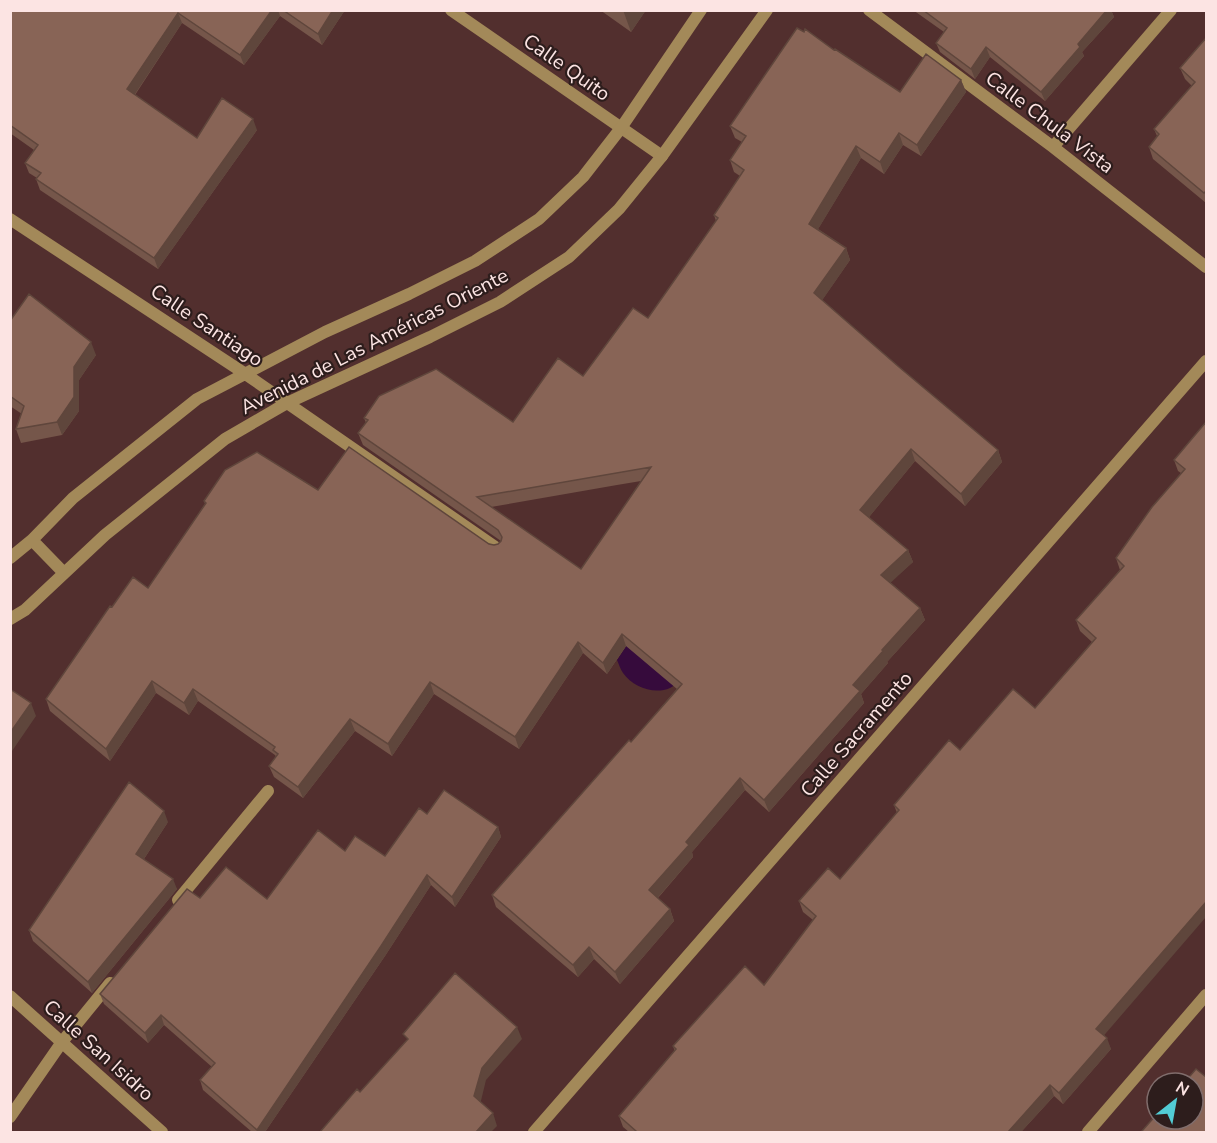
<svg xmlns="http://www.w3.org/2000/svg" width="1217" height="1143" font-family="'Nunito Sans',sans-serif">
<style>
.water{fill:#360b3c}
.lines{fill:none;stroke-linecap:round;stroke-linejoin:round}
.minor{stroke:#a38959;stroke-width:12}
.tertiary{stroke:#a38959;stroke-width:12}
.wall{fill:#75564a;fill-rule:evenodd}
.shaded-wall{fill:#5f463c}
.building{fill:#886456;stroke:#5f463c;stroke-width:1.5;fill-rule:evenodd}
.labels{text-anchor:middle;stroke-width:4.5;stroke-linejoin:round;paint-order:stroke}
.street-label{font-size:20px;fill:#fce4e3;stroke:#2d1d1c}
</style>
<rect width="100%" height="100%" fill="#522f2e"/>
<path class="water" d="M631,639L682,680C678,683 674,686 670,688C654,695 633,687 623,673C620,669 619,664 617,660Z"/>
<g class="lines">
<path class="minor" d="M451,10L662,156
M869,10L1053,147L1206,267
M1053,147L1171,10
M178,900L268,791
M10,996L162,1132
M10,1117L62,1042L110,983
M534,1132L1206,361
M1088,1132L1206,995"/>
<path class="tertiary" d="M10,219L244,373L498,549
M32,540L64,573
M10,558L32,540L73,498L197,399L325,332L409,294L475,261L539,219L583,177L621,128L701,10
M10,619L25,610L105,535L225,439L287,403L430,337L500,302L569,257L619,209L662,156L767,10"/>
</g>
<path class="wall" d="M10,10H345L322,45L280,16L244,65L182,23L135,95L197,138L257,130L158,269L40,190L36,179L37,178L29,173L25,163L34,150L10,133Z
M600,10H646L631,32Z
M913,10H1111L1114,17L1082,52L1084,56L1045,101L990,57L975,79L940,52L936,43L944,32Z
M1206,38V203L1153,159L1149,147L1157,136L1154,129L1192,86L1185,79L1180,68Z
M834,50L900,92L961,80L966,92L921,156L903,145L884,174L861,158L818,229L846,248L850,260L822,300L899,367L998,450L1002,462L965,506L915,461L869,517L908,550L913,562L890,582L920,608L925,620L887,662L888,663L861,694L864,703L769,812L745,790L692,852L693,857L658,898L670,909L674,921L620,984L594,959L578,977L496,907L492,895L631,742L677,689L626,646L607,674L583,653L519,749L434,694L392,756L355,731L303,798L274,777L269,766L276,757L275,755L198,701L189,715L156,693L110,761L50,711L46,699L112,607L148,588L205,504L204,501L318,490L494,545L498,544L501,541L363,445L358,433L366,423L364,418L513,422L583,376L648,318L716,221L714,215L740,176L734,172L730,160L742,142L735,138L730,126ZM641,481L581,569L491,507L617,485Z
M10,321L96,355L79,380V411L62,435L21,443L16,429L22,414L10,406Z
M1206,422L1104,1035L1111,1049L1063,1104L1054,1096L1021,1132H629L623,1127L619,1116L675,1052L673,1046L764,985L813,920L803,912L799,901L840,879L897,813L894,805L960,750L1035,708L1092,642L1080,631L1076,620L1120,570L1116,558L1181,473L1178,471L1174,460Z
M427,814L498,827L501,837L455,907L431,885L385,956L265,1132H252L203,1090L200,1080L212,1067L164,1025L148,1043L104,1004L100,994L200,898L267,899L345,851L385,856Z
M168,822L144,859L177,889L92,993L33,941L29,930Z"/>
<path class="shaded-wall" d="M272,10H278L280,16L244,65L240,55Z
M333,10H345L322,45L318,34Z
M623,10H646L631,32Z
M1107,10H1111L1114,17L1082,52L1084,56L1045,101L1041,92L1078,44Z
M178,13L182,23L131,100L127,89Z
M986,47L990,57L975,79L971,69Z
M961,80L966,92L921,156L917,145Z
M253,119L257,130L158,269L154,258Z
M899,133L903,145L884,174L880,162Z
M856,146L861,158L814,236L809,224Z
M846,248L850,260L819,305L814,293Z
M91,342L96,355L79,380V411L62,435L57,422L74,367Z
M911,449L915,461L865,522L860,510Z
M998,450L1002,462L965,506L961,494Z
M908,550L913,562L886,587L881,575Z
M920,608L925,620L887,662L888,663L861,694L864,703L769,812L764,800L853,685L882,650Z
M622,634L626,646L607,674L603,663Z
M578,642L583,653L519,749L515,737Z
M152,681L156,693L110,761L106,749Z
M430,682L434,694L392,756L388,744Z
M193,689L198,701L189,715L184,703Z
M31,703L36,716L10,754V733Z
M350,719L355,731L303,798L298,787Z
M740,778L745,790L692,852L693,857L654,902L649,890L686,842Z
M164,811L168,822L140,865L136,854Z
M498,827L501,837L455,907L452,897Z
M427,875L431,885L385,956L265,1132H257V1130Z
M173,879L177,889L92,993L88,982Z
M1206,902V917L1100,1040L1096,1029Z
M670,909L674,921L620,984L615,972Z
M589,947L594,959L578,977L573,965Z
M161,1015L164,1025L148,1043L145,1033Z
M517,1027L522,1039L486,1080L479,1109L474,1096L482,1068Z
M1107,1038L1111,1049L1063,1104L1059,1093Z
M1050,1085L1054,1096L1021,1132H1008Z
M493,1113L497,1126L491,1132H476Z"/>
<path class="building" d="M10,10H272L240,55L178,13L127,89L197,138L222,98L253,119L154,258L36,179L41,173L25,163L38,145L10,125Z
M283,10H333L318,34Z
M923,10H1107L1078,44L1080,47L1041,92L986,47L971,69L936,43L947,28Z
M797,28L804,32L805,29L834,50L835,49L900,92L926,54L961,80L917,145L899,133L880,162L856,146L809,224L846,248L814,293L899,367L998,450L961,494L911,449L860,510L908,550L881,575L920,608L882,650L883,651L853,685L860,691L764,800L740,778L686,842L689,845L649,890L670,909L615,972L589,947L573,965L492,895L629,740L631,742L682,684L622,634L603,663L578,642L515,737L430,682L388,744L350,719L298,787L269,766L278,754L273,750L275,747L193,689L184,703L152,681L106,749L46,699L110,606L112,607L133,577L148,588L206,503L204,501L225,470L257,452L318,490L349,447L489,544L494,545L498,544L501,541L502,537L498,530L358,433L368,420L364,418L379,396L436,369L513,422L558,358L583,376L633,308L648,318L718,218L714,215L744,170L730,160L746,136L730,126ZM651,467L581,569L477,497Z
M1206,38V191L1204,193L1149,147L1159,134L1154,129L1195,82L1180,68Z
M29,294L91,342L74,367V397L57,422L16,429L24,406L10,396V321Z
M1206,422V902L1096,1029L1107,1038L1059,1093L1050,1085L1008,1132H634L636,1131L619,1116L676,1049L673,1046L745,966L764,985L816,916L799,901L828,868L840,879L899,810L894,805L949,740L960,750L1013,689L1035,708L1096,638L1076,620L1124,566L1116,558L1152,507L1185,469L1174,460Z
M10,689L31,703L10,733Z
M129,782L164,811L136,854L173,879L88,982L29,930Z
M444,790L498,827L452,897L427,875L381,946L257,1130L200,1080L215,1063L161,1015L145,1033L100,994L187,889L200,898L226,867L267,899L318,830L345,851L355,836L385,856L419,808L427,814Z
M455,973L517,1027L482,1068L474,1096L493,1113L476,1132H320L357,1089L360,1092L408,1039L403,1034Z
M1196,1069L1206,1077V1132H1144L1142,1131L1157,1114V1119H1193V1083H1184Z"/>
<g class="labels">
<g class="street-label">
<text transform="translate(567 67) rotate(35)" y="7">Calle Quito</text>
<text transform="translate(1050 122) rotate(37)" y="7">Calle Chula Vista</text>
<text transform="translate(207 325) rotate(34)" y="7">Calle Santiago</text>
<text transform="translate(374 341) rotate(-27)" y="7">Avenida de Las Américas Oriente</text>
<text transform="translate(856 734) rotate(-49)" y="7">Calle Sacramento</text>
<text transform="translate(99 1050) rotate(42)" y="7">Calle San Isidro</text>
</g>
</g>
<rect width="1217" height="1143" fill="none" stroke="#fce4e3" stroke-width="24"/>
<g transform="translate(1175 1101) rotate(31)"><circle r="28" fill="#2d1d1c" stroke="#806d6c" stroke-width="1.5"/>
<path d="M0-4.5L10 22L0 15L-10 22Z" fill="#52ccd5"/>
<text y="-9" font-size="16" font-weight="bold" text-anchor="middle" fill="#fce4e3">N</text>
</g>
</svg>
